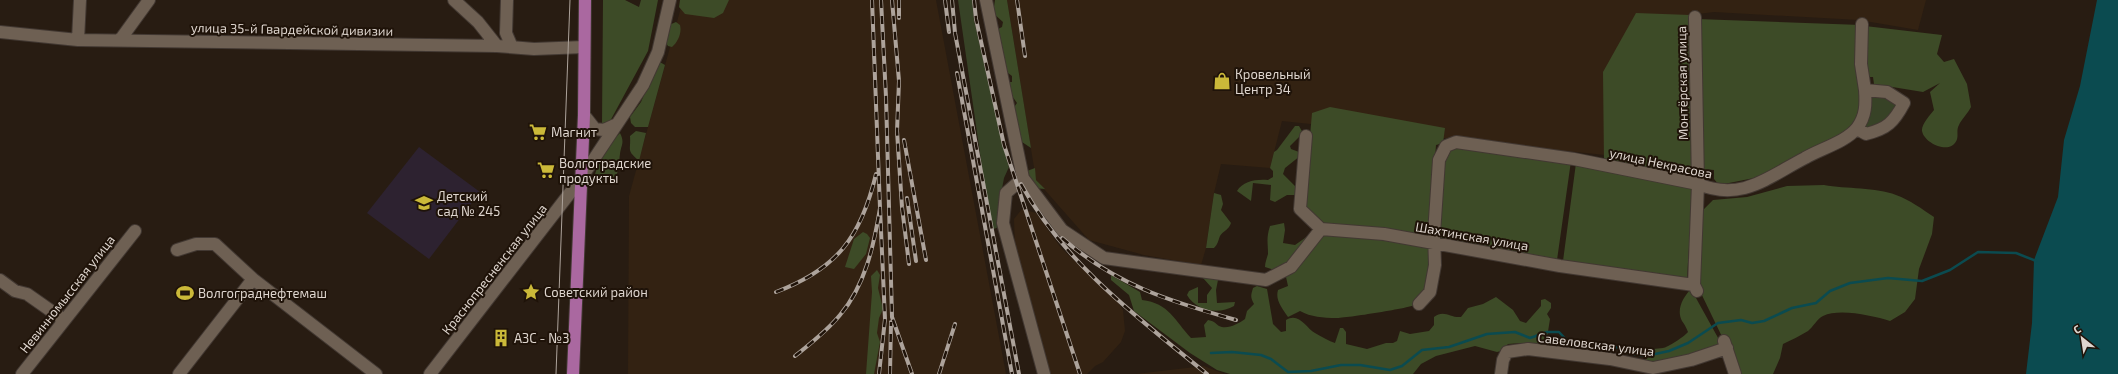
<svg xmlns="http://www.w3.org/2000/svg" width="2118" height="374" font-family="'Exo 2',sans-serif">
<style>
.built{fill:#332212}
.education{fill:#2d2230}
.green{fill:#374226}
.forest{fill:#3d4b27}
.water{fill:#0b4b50}
.lines{fill:none;stroke-linecap:round;stroke-linejoin:round}
.stream{stroke:#0b4b50;stroke-width:2.5}
.minor-casing{stroke:#423832;stroke-width:14}
.major-casing{stroke:#423832;stroke-width:14}
.minor{stroke:#6e6053;stroke-width:12}
.major{stroke:#aa68a0;stroke-width:12}
.tram{stroke:#ada39b;stroke-width:1}
.rail-casing{stroke:#ada39b;stroke-width:4}
.rail{stroke:#1f1309;stroke-width:2.5;stroke-dasharray:8;stroke-linecap:butt}
.labels{text-anchor:middle;stroke-width:4;stroke-linejoin:round;paint-order:stroke}
.street-label{font-size:13px;fill:#ded5ce;stroke:#1f1309}
.poi-label{font-size:13px;fill:#ded5ce;stroke:#1f1309;text-anchor:start}
</style>
<rect width="100%" height="100%" fill="#281c12"/>
<path class="built" d="M683,0H936L1006,374H628L629,196Z
M1007,0H1926L1918,30L1859,20L1714,12L1690,15L1605,155L1282,121L1270,168L1221,164L1214,193L1206,248L1201,265L1144,255L1089,240L1036,180Z
M1022,209L1036,213L1061,248L1117,301L1123,310L1125,331L1121,342L1103,362L1095,366L1087,374H1050L1039,329L1015,248L1014,219Z
M1204,366L1224,374H1136Z"/>
<path class="education" d="M419,147L480,192L429,259L367,213Z"/>
<path class="green" d="M958,0H972L974,20L1002,142L1009,167L1004,178L998,210L999,227L991,230Z
M1867,93L1886,94L1901,104L1880,129L1860,128Z"/>
<path class="forest" d="M603,0H625L639,7L641,0H658L648,51L608,125L602,124Z
M680,0H729L723,13L714,18L685,14L679,7Z
M995,0H1007L1031,148L1022,142L1012,110L1017,103L1010,93L1009,82H1012V76L1004,70L998,29L1002,27L1003,22L993,13Z
M1636,13L1690,15L1693,177L1604,163L1603,72Z
M1697,19L1861,25L1862,91L1858,116L1851,128L1831,142L1784,162L1759,177L1719,185L1714,179V170L1702,169Z
M676,22L680,25C682,33 678,42 672,47L668,46L666,43L669,25Z
M1865,26L1942,35L1937,54L1944,62L1954,59L1967,84L1971,107C1968,113 1961,120 1959,125C1955,132 1961,138 1953,145C1944,152 1924,142 1922,131C1921,125 1930,115 1934,110L1930,92L1940,83L1923,92L1874,84L1873,77H1866Z
M658,61L665,65L648,127H635L631,123L630,117L641,102Z
M1330,107L1445,128L1443,143L1436,145L1429,238L1321,225L1304,206L1312,113Z
M1295,126H1299L1303,133L1290,146L1291,149L1299,152L1300,156L1285,168L1283,174L1295,186V195H1287L1275,202L1270,200L1271,185L1253,183L1251,201L1237,191C1243,181 1256,179 1268,180L1273,177V171L1270,168L1274,152L1277,150Z
M636,131L646,133L639,161C626,149 631,152 630,136Z
M620,133C625,143 621,145 620,154C618,166 622,167 614,178L595,182C591,172 612,141 620,133Z
M1461,146L1571,161L1557,260L1437,237L1443,162L1449,150Z
M1576,163L1693,186L1687,278L1563,261Z
M1035,168L1036,180L1045,189L1033,188L1027,171Z
M1824,185C1846,189 1876,187 1896,195C1910,200 1922,209 1934,217L1932,234L1919,269L1915,299L1905,312L1890,321C1873,316 1840,308 1823,316C1817,319 1813,327 1808,331C1800,336 1791,340 1783,344L1780,358L1773,374H1740L1698,287L1700,213L1713,200L1747,197L1787,186Z
M1214,193L1221,195L1223,204L1221,210L1231,223C1229,230 1223,231 1220,236C1218,241 1218,244 1214,248H1206Z
M1284,223L1285,230L1283,243L1295,245L1315,231L1378,235L1430,246C1432,265 1433,291 1417,304C1412,308 1346,318 1336,318C1323,318 1311,317 1300,311L1288,317C1282,308 1275,300 1278,290L1288,286L1286,277L1289,272L1287,266L1282,264L1274,270L1265,267C1265,262 1267,258 1268,254C1268,243 1266,238 1270,226Z
M863,232L867,234L870,238L866,254L854,269L845,267L854,239Z
M877,270L880,275L878,288L883,309L879,318L877,333L880,342L874,374H866L872,292L871,276Z
M1111,275L1140,292L1142,300C1169,303 1175,321 1191,338L1206,337L1204,325L1208,320C1214,321 1215,323 1219,326C1227,330 1238,324 1245,319L1247,311L1254,304C1250,297 1251,295 1253,288L1257,286L1267,289L1273,324L1281,332L1286,331V320C1299,312 1306,328 1315,333C1322,337 1329,341 1335,343L1340,328H1343L1346,332V344L1367,349L1386,343H1393L1397,341L1400,331L1410,334L1429,331L1434,325V317C1444,309 1450,318 1461,317L1468,308L1483,304L1496,297L1513,310L1520,321L1526,323L1541,306V300L1545,299L1551,303V308L1547,314L1550,319L1546,344L1528,346L1521,343L1508,344L1501,351L1497,352L1475,346L1436,356L1421,364L1413,374H1230L1217,370L1190,353L1134,311L1129,295L1111,280Z
M1205,275L1218,280L1216,290L1217,303L1235,302L1234,306C1219,315 1196,311 1187,295L1189,291L1198,287V303H1207V295L1212,288L1203,278Z
M1691,289L1722,345L1689,357L1651,364L1645,359L1644,350C1650,349 1657,349 1663,348C1667,348 1685,336 1688,332C1686,327 1685,325 1682,321C1676,310 1683,297 1691,289Z"/>
<path class="water" d="M2097,0H2118V374H2026L2032,323L2034,260L2058,197L2064,140L2080,86Z"/>
<g class="lines">
<path class="stream" d="M1211,353L1232,352L1261,355L1271,359L1288,372L1311,371L1341,365H1360L1390,370L1402,366L1422,350L1449,347L1487,334L1515,332L1530,338L1547,332H1559L1576,350L1588,348L1620,347L1628,353L1646,356L1669,351L1688,343L1718,323L1741,320L1752,323L1764,321L1792,308L1816,303L1830,291L1850,283L1888,278L1922,281L1950,270L1978,252L2016,253L2036,261"/>
<g class="minor-casing">
<path id="minor" d="M454,0L478,22L497,46
M507,0L506,33L512,47
M986,0L1023,178L1062,230L1104,258L1266,280L1291,267L1321,229L1384,234L1560,266L1694,285
M1695,17L1698,184L1694,285L1697,291
M1862,24L1861,64L1865,90
M0,32L78,40L497,46L534,49L584,47
M78,40L80,0
M120,40L149,0
M584,115L595,129L604,130L617,124
M1306,136L1300,209L1321,229
M1023,178L1006,193L1003,223L1044,374
M177,250L196,244H215L253,279L376,374
M0,280L15,291L27,294L64,320
M1419,304L1430,292L1435,265L1434,234L1439,160L1446,146L1456,142L1574,159L1698,184C1742,202 1768,177 1805,158C1820,149 1846,142 1857,128C1866,116 1866,104 1865,90L1887,92L1904,103C1894,122 1887,129 1866,134L1857,129
M1724,341L1735,374
M22,374L135,231
M179,374L253,279
M430,374L580,180L643,85L658,52L670,0
M1501,374L1503,360L1507,352L1528,349L1610,359L1653,368L1691,360L1727,348"/>
</g>
<g class="major-casing">
<path id="major" d="M573,374L584,115L585,0"/>
</g>
<use href="#minor" class="minor"/>
<use href="#major" class="major"/>
<path class="tram" d="M556,374L570,0"/>
<g class="rail-casing">
<path id="rail" d="M872,0L880,208
M881,0L886,97L892,317L912,374
M892,0L899,81L897,131L902,207L909,264
M899,0V18
M945,0L949,32
M952,0L955,33L1019,374
M974,0L976,19L1004,145L1080,374
M1017,0L1025,56
M957,73L1012,374
M904,140L926,260
M1021,184C1064,263 1138,318 1207,374
M907,198L916,261
M1062,238C1116,285 1169,301 1236,320
M776,292C837,269 861,237 876,174
M795,356C810,344 827,331 840,315C865,286 874,245 880,208L885,319L879,374
M890,374L891,322
M939,374L955,324"/>
</g>
<use href="#rail" class="rail"/>
</g>
<defs>
<g id="shop-bare" transform="scale(1.38)"><path d="M-5-2.5h2.3a2.7 3.5 0 0 1 5.4 0H5L5.5 6h-11ZM-1.5-2.5h3a1.5 2.3 0 0 0-3 0Z" fill="#cbb939" stroke="#1f1309" stroke-width="2.5" paint-order="stroke"/></g>
<g id="supermarket-bare" transform="scale(1.38)"><path d="M-6-5.5h2.5l.6 2H6L4.5 2H-2.5L-4.4-4H-6ZM-1.5 3.2a1.3 1.3 0 1 0 .1 0ZM3 3.2a1.3 1.3 0 1 0 .1 0Z" fill="#cbb939" stroke="#1f1309" stroke-width="2.5" paint-order="stroke"/></g>
<g id="school-bare" transform="scale(1.38)"><path d="M0-5L7-2L0 1L-7-2ZM-4 1L0 2.5L4 1V4Q0 6-4 4Z" fill="#cbb939" stroke="#1f1309" stroke-width="2.5" paint-order="stroke"/></g>
<g id="sight-bare" transform="scale(1.38)"><path d="M0-6L1.8-2.2L6-1.7L2.9 1.2L3.7 5.4L0 3.3L-3.7 5.4L-2.9 1.2L-6-1.7L-1.8-2.2Z" fill="#cbb939" stroke="#1f1309" stroke-width="2.5" paint-order="stroke"/></g>
<g id="stadium-bare" transform="scale(1.38)"><path d="M0-5a6.5 5 0 1 0 0 10a6.5 5 0 1 0 0-10ZM-3.5-1.8h7v3.6h-7Z" fill="#cbb939" stroke="#1f1309" stroke-width="2.5" paint-order="stroke"/></g>
<g id="building-bare" transform="scale(1.38)"><path d="M-4-6H4V6H1V3H-1V6H-4ZM-2.5-4.3h1.7v1.8h-1.7ZM.8-4.3h1.7v1.8H.8ZM-2.5-1h1.7V.8h-1.7ZM.8-1h1.7V.8H.8Z" fill="#cbb939" stroke="#1f1309" stroke-width="2.5" paint-order="stroke"/></g>
</defs>
<g fill-rule="evenodd">
<use href="#shop-bare" x="1222" y="81"/>
<use href="#supermarket-bare" x="538" y="132"/>
<use href="#supermarket-bare" x="546" y="170"/>
<use href="#school-bare" x="424" y="203"/>
<use href="#sight-bare" x="531" y="292"/>
<use href="#stadium-bare" x="185" y="293"/>
<use href="#building-bare" x="501" y="338"/>
</g>
<g class="labels">
<g class="street-label">
<text transform="translate(292 29) rotate(1)" y="5">улица 35-й Гвардейской дивизии</text>
<text transform="translate(1682 83) rotate(-91)" y="5">Монтёрская улица</text>
<text transform="translate(1661 163) rotate(12)" y="5">улица Некрасова</text>
<text transform="translate(1472 236) rotate(10)" y="5">Шахтинская улица</text>
<text transform="translate(494 269) rotate(-52)" y="5">Краснопресненская улица</text>
<text transform="translate(67 294) rotate(-52)" y="5">Невинномысская улица</text>
<text transform="translate(1596 344) rotate(7)" y="5">Савеловская улица</text>
</g>
<g class="poi-label">
<text x="1235" y="79">Кровельный<tspan x="1235" dy="15">Центр 34</tspan></text>
<text x="551" y="137">Магнит</text>
<text x="559" y="168">Волгоградские<tspan x="559" dy="15">продукты</tspan></text>
<text x="437" y="201">Детский<tspan x="437" dy="15">сад № 245</tspan></text>
<text x="544" y="297">Советский район</text>
<text x="198" y="298">Волгограднефтемаш</text>
<text x="514" y="343">АЗС - №3</text>
</g>
</g>
<g transform="translate(2082 338) rotate(330)" stroke="#1f1309" stroke-width="3" paint-order="stroke">
<path d="M0-3L7 15L0 10L-7 15Z" fill="#ded5ce"/>
<text y="-6" font-size="11" font-weight="bold" text-anchor="middle" fill="#ded5ce">С</text>
</g>
</svg>
